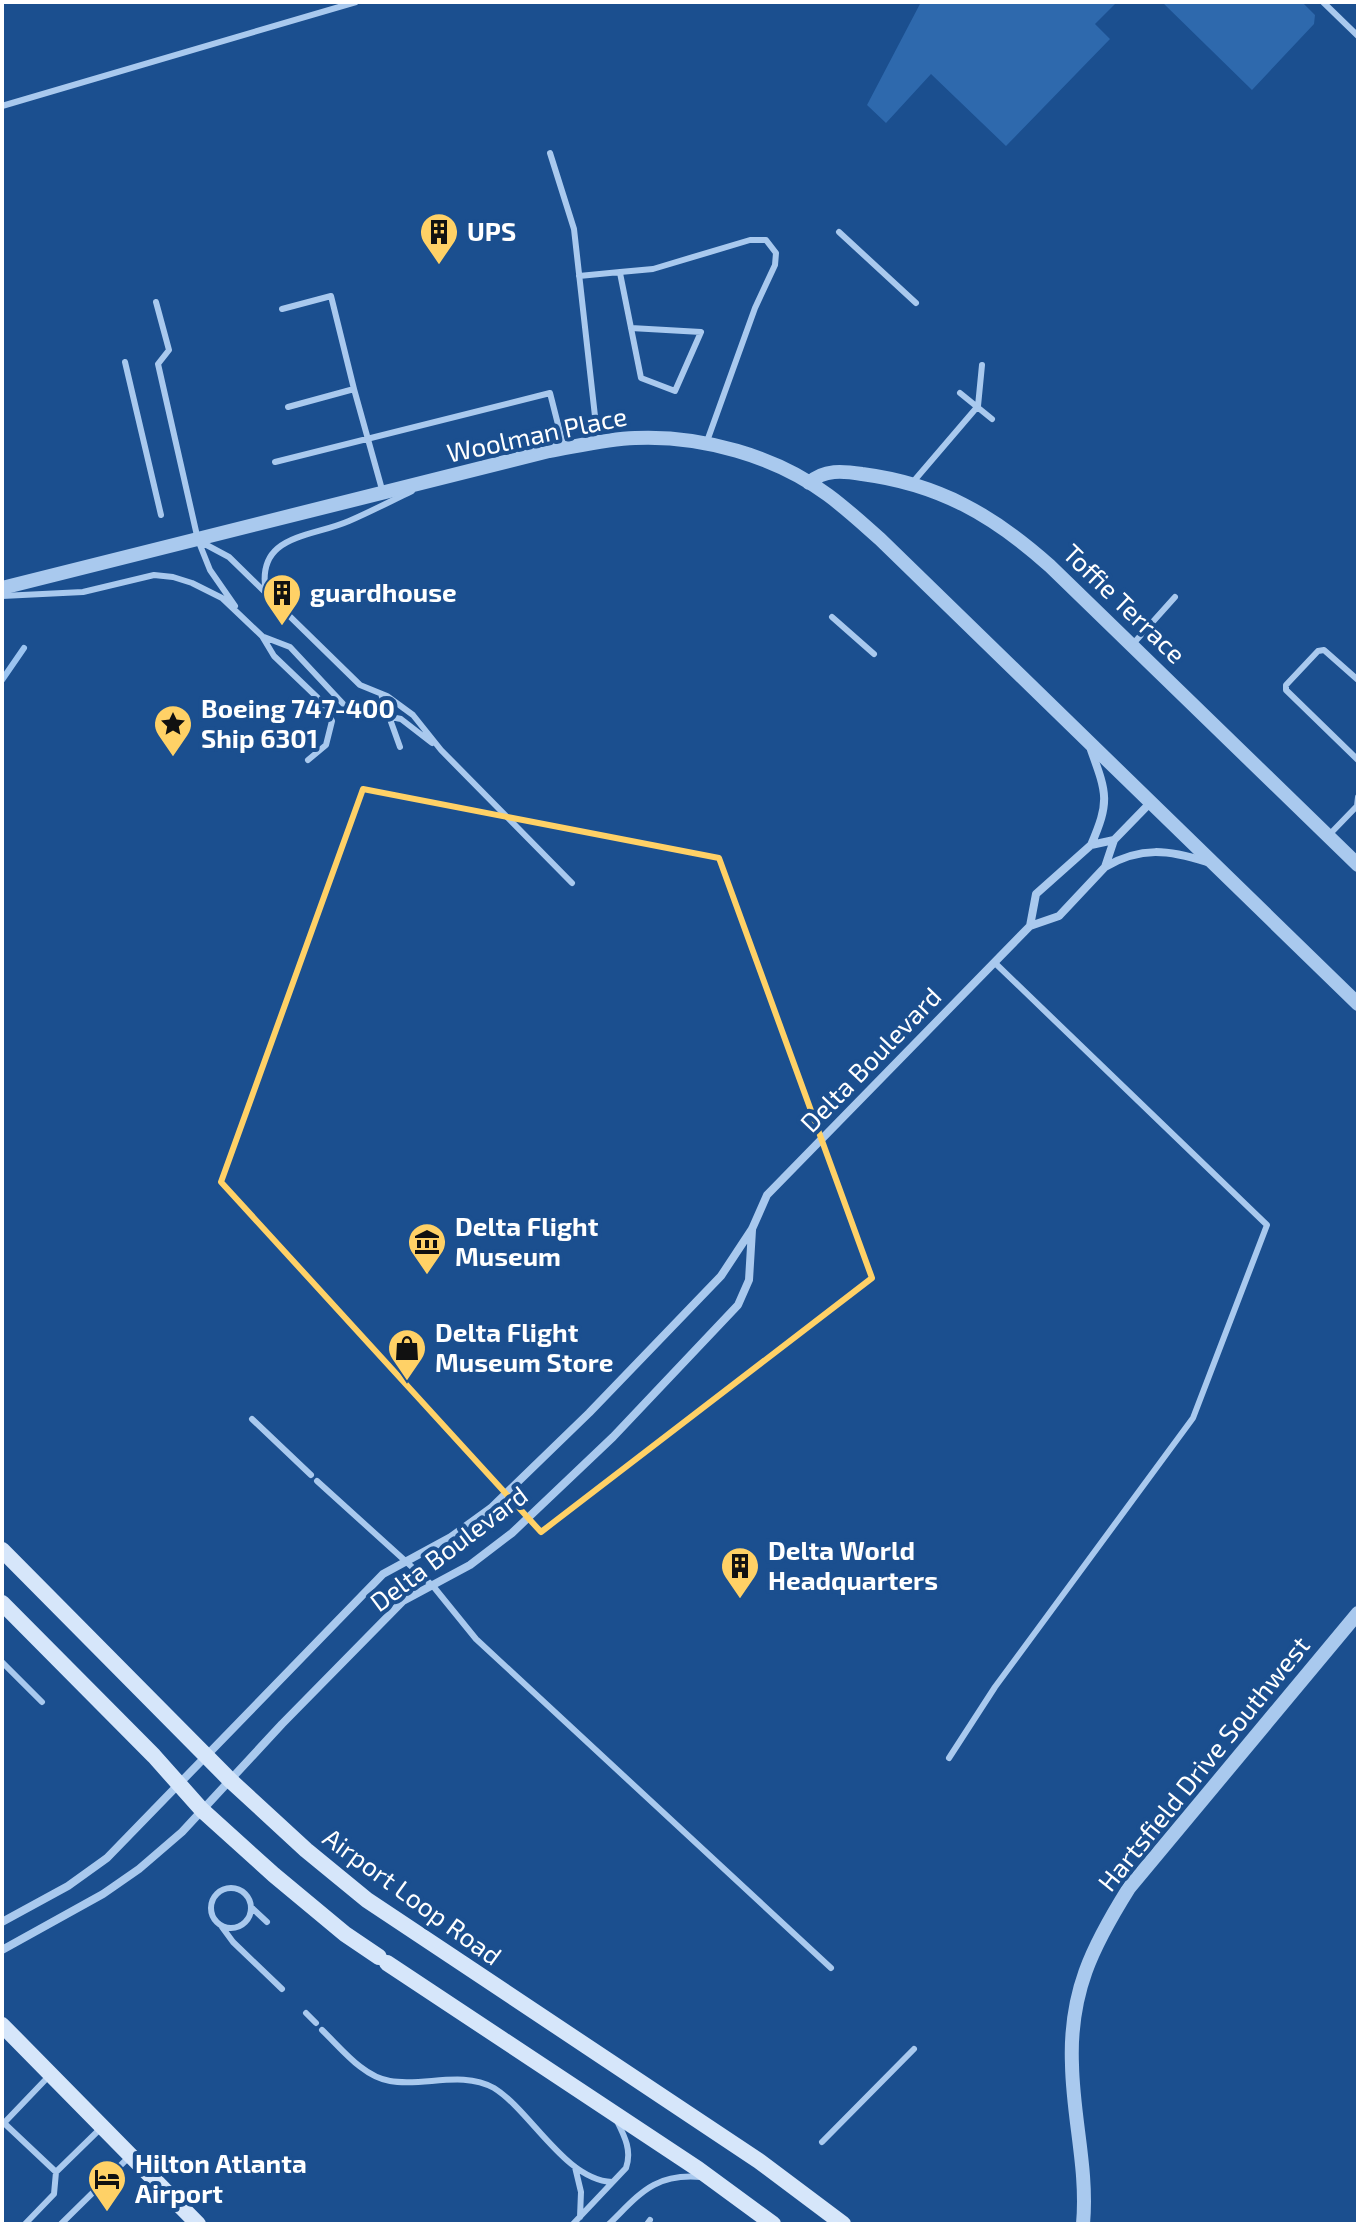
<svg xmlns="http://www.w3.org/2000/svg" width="1360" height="2226" font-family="'Exo 2',sans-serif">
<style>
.green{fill:#2e69ad}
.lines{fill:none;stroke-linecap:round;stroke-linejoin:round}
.stream{stroke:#9cc4f0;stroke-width:6}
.service{stroke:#a9c9ee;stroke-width:6}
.minor{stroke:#a9c9ee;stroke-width:8}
.tertiary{stroke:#a9c9ee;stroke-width:14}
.secondary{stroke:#d6e6fa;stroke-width:16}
.marked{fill:none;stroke:#ffd166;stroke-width:6;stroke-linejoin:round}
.labels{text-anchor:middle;stroke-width:8;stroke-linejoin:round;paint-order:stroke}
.poi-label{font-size:26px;font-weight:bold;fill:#fff;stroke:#1b4f8f;text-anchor:start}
.street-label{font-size:26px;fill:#fff;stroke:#1b4f8f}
</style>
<rect width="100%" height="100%" fill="#1b4f8f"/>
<path class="green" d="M921,2H1117L1095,24L1110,39L1006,146L931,74L886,123L867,105Z
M1162,2H1302L1315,15L1314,24L1252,90Z"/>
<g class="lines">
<path class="stream" d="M2,680L24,648"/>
<path class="service" d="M1323,2L1358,36
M2,106L356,2
M550,153L574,229L598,443
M839,232L916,303
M620,272L653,269L750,240H766L776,253L775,265L755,308L706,444
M579,276L620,272V273L641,378L675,391L701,332L631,328
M156,302L169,350L158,364L198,540L210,570L235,606
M282,309L331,296L354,389
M125,362L161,515
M960,393L992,419
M288,407L354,389L383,493
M275,462L550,393L564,448
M913,482L978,406L982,365
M201,542L229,557L360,685L387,696L413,715L441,750L572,883
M266,593C255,534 310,538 349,521C370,512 391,501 412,491
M2,596L83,592L154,575L173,577L192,583L222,598L262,636L274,656L321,701L332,721L326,745L308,760
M832,617L874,654
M264,637L290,647L347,708L401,719L432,743
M1132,645L1175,597
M1358,680L1324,650L1318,651L1286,685V690L1358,760
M381,694L400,747
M1328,836L1357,806L1358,797
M252,1419L311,1475
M317,1481L433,1586L476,1639L831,1968
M2,1662L42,1702
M949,1758L995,1687L1193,1418L1267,1225L994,962
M211 1908a20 20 0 1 1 40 0a20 20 0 1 1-40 0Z
M251,1907L267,1922
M222,1927L233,1942L282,1989
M306,2013L316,2023
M322,2030C341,2048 363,2077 390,2081C424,2087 462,2070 494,2088C531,2111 565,2180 612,2182
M49,2076L4,2123L56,2172L100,2129
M822,2142L914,2049
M575,2167L581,2192L580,2217
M25,2224L54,2194L56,2172
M61,2224L128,2158
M573,2224L626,2168C632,2151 625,2137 617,2121
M609,2224C640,2194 654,2173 701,2177
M647,2224L650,2220"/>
<path class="minor" d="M1091,845C1110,801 1107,794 1091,750
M1105,867C1141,846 1169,850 1207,862
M1030,926L1036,894L1091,845L1114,840
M2,1922L68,1886L107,1858L383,1574L451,1537L491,1508L589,1413L721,1276L752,1229L767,1195L1030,926L1059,916L1105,867L1114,840L1151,802
M2,1950L103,1894L139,1869L182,1832L282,1724L403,1601L470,1565L512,1533L613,1437L738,1305L749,1280L752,1230"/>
<path class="tertiary" d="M809,483C824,469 843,471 862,474C939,484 993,515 1050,566L1358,865
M2,588L549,451C578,446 607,439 635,438C701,435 776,456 828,495C847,509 863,524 880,539L1358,1004
M1083,2224C1088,2170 1073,2119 1072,2065C1069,1993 1092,1947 1129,1888L1358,1613"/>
<path class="secondary" d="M2,1550L230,1780L306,1850L367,1900L759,2161L843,2224
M2,1603L154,1756L202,1810L274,1875L345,1934L379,1957
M387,1963L698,2169L773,2224
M2,2025L198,2224"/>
</g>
<path class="marked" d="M363,789L719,858L872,1278L541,1532L221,1182Z"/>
<defs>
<g id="building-pin" transform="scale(2)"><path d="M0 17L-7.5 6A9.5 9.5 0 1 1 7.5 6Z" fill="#ffd166" stroke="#1b4f8f"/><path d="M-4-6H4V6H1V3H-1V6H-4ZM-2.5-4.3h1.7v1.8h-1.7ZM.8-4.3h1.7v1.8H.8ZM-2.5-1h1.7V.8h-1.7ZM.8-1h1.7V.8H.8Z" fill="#111"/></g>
<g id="sight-pin" transform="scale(2)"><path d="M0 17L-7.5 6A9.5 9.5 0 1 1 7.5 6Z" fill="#ffd166" stroke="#1b4f8f"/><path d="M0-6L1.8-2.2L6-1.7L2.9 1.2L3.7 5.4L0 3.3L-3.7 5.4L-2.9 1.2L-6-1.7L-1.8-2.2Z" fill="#111"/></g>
<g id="museum-pin" transform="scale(2)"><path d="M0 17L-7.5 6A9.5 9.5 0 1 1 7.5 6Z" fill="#ffd166" stroke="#1b4f8f"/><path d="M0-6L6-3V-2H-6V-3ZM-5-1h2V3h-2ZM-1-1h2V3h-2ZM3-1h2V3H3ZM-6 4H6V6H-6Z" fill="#111"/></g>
<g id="shop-pin" transform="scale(2)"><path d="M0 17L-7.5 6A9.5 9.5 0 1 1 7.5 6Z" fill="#ffd166" stroke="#1b4f8f"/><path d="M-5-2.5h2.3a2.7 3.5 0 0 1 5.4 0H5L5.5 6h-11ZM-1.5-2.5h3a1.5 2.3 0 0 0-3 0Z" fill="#111"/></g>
<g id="hotel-pin" transform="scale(2)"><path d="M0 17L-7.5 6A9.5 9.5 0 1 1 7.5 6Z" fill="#ffd166" stroke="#1b4f8f"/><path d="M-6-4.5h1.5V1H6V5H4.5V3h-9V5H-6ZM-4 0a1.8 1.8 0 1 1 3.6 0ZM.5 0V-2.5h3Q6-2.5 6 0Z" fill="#111"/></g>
</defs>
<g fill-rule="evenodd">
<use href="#building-pin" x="439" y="232"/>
<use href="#building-pin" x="282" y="593"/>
<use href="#sight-pin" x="173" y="724"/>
<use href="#museum-pin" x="427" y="1242"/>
<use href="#shop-pin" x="407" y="1348"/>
<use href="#building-pin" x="740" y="1566"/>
<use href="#hotel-pin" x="107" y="2179"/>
</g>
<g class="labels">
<g class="poi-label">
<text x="467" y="241">UPS</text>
<text x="310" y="602">guardhouse</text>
<text x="201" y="718">Boeing 747-400<tspan x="201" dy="30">Ship 6301</tspan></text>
<text x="455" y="1236">Delta Flight<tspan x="455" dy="30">Museum</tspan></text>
<text x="435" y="1342">Delta Flight<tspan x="435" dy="30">Museum Store</tspan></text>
<text x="768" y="1560">Delta World<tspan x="768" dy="30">Headquarters</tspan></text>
<text x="135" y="2173">Hilton Atlanta<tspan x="135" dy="30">Airport</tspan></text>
</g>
<g class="street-label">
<text transform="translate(537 435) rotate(-12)" y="9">Woolman Place</text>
<text transform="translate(1124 604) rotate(44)" y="9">Toffie Terrace</text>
<text transform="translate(871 1060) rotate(-46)" y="9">Delta Boulevard</text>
<text transform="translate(449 1549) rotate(-37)" y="9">Delta Boulevard</text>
<text transform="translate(1204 1764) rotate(-51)" y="9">Hartsfield Drive Southwest</text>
<text transform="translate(412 1897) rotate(36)" y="9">Airport Loop Road</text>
</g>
</g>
<rect width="1360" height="2226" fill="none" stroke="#ffffff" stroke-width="8"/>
</svg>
